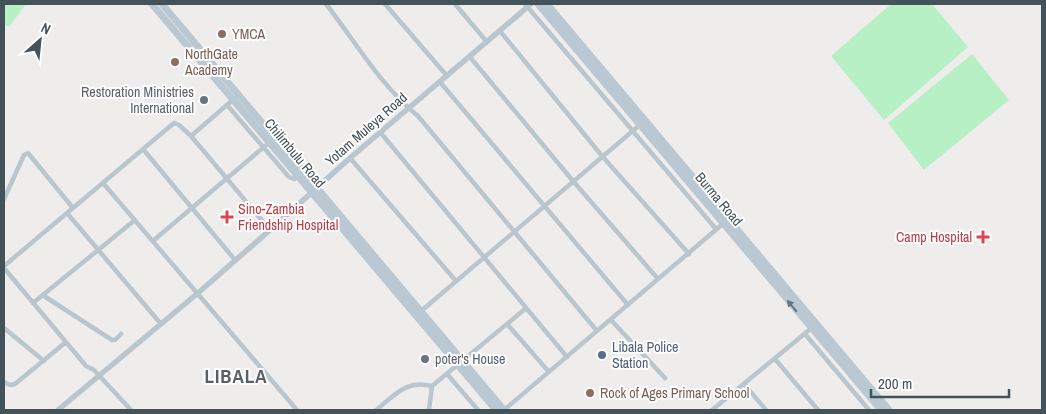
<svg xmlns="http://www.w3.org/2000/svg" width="1046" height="414" font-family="'Archivo Narrow',sans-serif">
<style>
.green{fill:#b7f0c5}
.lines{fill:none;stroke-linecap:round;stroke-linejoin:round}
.minor{stroke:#bac6cd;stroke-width:4.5}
.tertiary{stroke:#bac6cd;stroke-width:5.5}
.secondary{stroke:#b9c8d2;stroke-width:7}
.oneway{fill:#67767e}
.education-dot{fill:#8d6e63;stroke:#fff;stroke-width:2}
.worship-dot{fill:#6b7280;stroke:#fff;stroke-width:2}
.health-dot{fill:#e0444e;stroke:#fff;stroke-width:2}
.service-dot{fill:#5c6f8a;stroke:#fff;stroke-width:2}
.labels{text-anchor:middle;stroke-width:4;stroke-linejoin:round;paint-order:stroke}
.education-label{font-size:14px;fill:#785e54;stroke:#fff;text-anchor:start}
.worship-label{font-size:14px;fill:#5b616d;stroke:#fff;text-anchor:end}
.street-label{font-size:14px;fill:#44535a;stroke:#fff}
.health-label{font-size:14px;fill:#be3a42;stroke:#fff;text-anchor:start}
.service-label{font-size:14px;fill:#4e5e75;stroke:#fff;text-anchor:start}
.district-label{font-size:19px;font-weight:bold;letter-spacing:1px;fill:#595e62;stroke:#fff}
</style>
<rect width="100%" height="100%" fill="#efecec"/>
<path class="green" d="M4,4H26L9,27L4,24Z
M891,4H932L968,47L884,120L831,56Z
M972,54L1009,100L924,170L888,123Z"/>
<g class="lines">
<path class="minor" d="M326,4C355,41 380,85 418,116L597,331
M385,4L447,76
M455,4L487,42
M525,4L716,229
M500,31L602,156L689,254
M470,57L573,181L658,279
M440,82L628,305
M227,105L289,177L294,179L298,177
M380,132L567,357
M191,136L235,98
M143,149L235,260
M350,158L456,281
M103,183L297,410
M4,199L24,155L28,153L73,208
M67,213L161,324
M154,240L271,141
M4,266L174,123L179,125L191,136L270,230
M4,268L86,366L94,370L131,410
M44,296L112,340H115L121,334
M33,303L135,220
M420,312L642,123
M611,320L665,378
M508,325L549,372
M4,328L44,361
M805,334L869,410
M775,359L818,410
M447,374L478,410
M4,382L10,385L15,384L66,342
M744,384L766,410
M376,410C394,396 406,379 432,386
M429,410L432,386L525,309
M504,410L725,222
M712,410L814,326"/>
<path class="tertiary" d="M58,410L198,293L270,230L350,158L531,4"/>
<path class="secondary" d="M152,4L496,410
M162,4L504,410
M538,4L881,410
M547,4L889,410"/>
</g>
<defs><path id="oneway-solid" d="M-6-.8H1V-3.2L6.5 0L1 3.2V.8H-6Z" transform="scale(1.25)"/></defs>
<use class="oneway" href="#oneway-solid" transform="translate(792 306) rotate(-130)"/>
<g class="education-dot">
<circle cx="222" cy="34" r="5"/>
<circle cx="175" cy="62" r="5"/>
<circle cx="590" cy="393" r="5"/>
</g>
<g class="worship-dot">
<circle cx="204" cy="100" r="5"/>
<circle cx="425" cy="359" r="5"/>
</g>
<g class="health-dot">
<path d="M224.5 209.5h5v5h5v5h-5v5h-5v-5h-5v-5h5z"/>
<path d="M980.5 229.5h5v5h5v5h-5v5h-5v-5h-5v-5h5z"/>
</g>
<circle class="service-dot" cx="602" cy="355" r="5"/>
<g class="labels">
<g class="education-label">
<text x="232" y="39">YMCA</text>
<text x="185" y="59">NorthGate<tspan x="185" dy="16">Academy</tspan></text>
<text x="600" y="398">Rock of Ages Primary School</text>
</g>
<g class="worship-label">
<text x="194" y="97">Restoration Ministries<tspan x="194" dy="16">International</tspan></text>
<text x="435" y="364" text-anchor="start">poter's House</text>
</g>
<g class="street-label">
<text transform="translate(366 129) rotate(-41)" y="5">Yotam Muleya Road</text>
<text transform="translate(295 153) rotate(50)" y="5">Chilimbulu Road</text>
<text transform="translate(719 199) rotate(50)" y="5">Burma Road</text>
</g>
<g class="health-label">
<text x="238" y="214">Sino-Zambia<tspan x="238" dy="16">Friendship Hospital</tspan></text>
<text x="972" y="242" text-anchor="end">Camp Hospital</text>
</g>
<g class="service-label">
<text x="612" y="352">Libala Police<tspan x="612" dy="16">Station</tspan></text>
</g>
<g class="district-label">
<text x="236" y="383">LIBALA</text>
</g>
</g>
<rect width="1046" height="414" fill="none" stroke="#44535a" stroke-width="10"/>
<g transform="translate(40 40) rotate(27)" stroke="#ffffff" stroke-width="4" paint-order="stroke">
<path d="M0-4L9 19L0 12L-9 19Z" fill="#44535a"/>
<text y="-8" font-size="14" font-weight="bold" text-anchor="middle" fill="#44535a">N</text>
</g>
<path d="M871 389v8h138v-8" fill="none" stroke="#44535a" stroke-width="2.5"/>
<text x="878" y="389" font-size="15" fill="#44535a" stroke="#ffffff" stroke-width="4" paint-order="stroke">200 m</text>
</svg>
